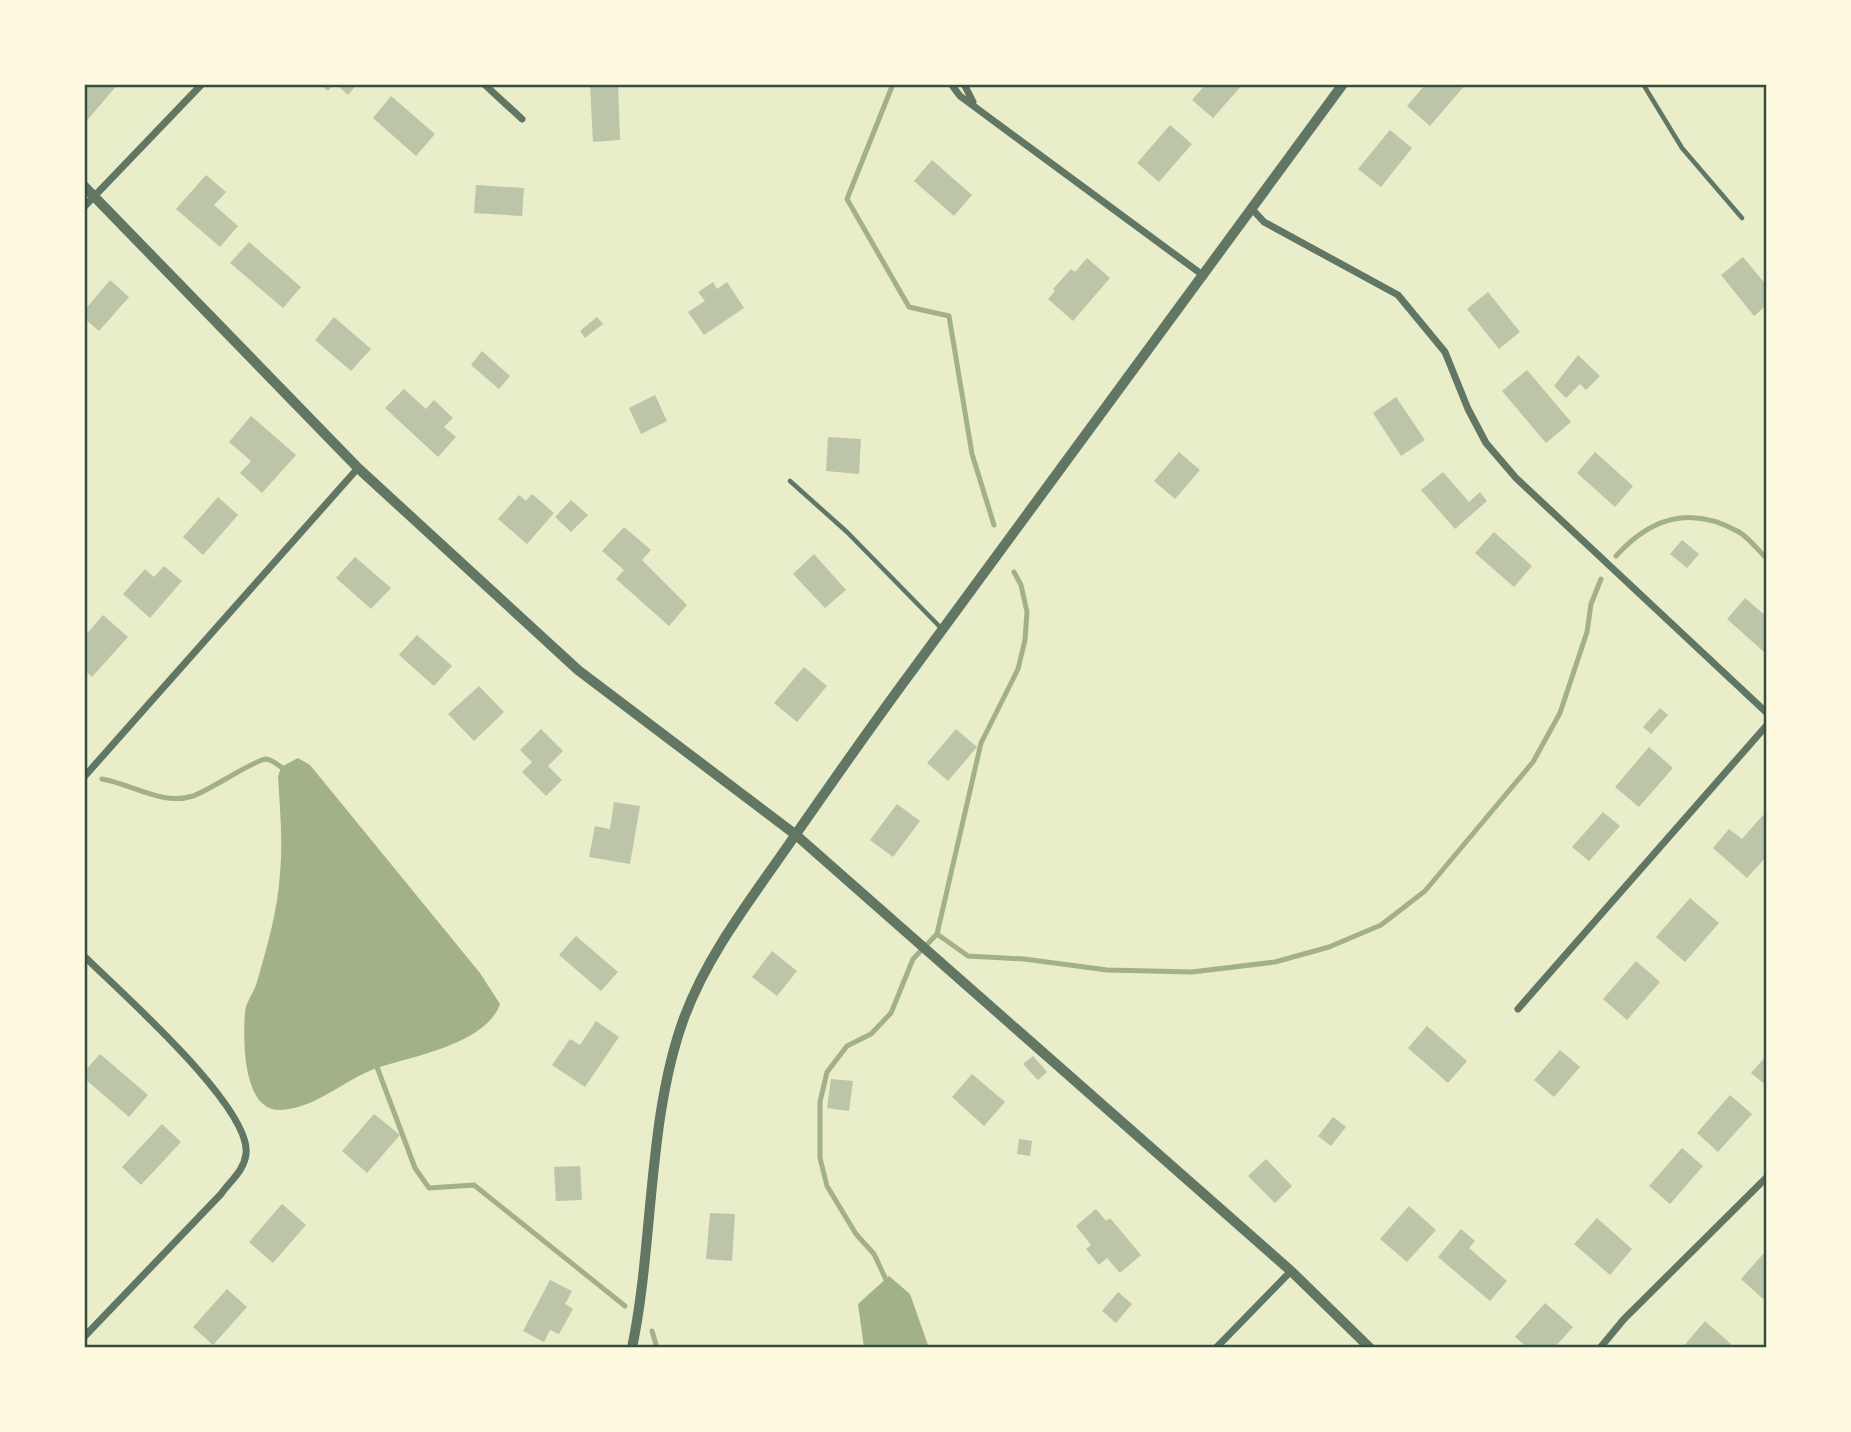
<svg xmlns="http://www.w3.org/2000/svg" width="1851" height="1432" font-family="'Titillium Web',sans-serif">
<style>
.water{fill:#a3b18a}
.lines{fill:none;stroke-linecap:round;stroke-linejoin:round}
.stream{stroke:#a3b18a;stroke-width:5}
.building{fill:#bcc5a7}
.service{stroke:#617663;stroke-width:4.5}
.minor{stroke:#617663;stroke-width:7}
.tertiary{stroke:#617663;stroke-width:10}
.neatline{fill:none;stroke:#344e41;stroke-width:2.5}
</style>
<rect width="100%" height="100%" fill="#e9edc9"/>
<path class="water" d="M298,758L310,765L480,973L500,1004C487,1042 419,1055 383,1066C348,1076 318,1108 281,1110C242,1112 243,1039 245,1012C246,1002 254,992 257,982C267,947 278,910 280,873C283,842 280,809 278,777L281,767Z
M889,1276L910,1294L929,1348H864L858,1304Z"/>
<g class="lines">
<path class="stream" d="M893,84L847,199L909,307L949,316L972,454L994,525
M1616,556C1651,517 1691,505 1739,532C1749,538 1758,550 1767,559
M102,779C132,784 162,806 193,796C210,790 256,759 266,759C272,760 277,764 281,767
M937,934L968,956L1024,959L1107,970L1192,972L1275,962L1329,947L1381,925L1425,891L1533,762L1560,713L1587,632L1591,604L1601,579
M377,1067L415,1168L429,1188L474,1185L625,1306
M889,1286L874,1254L856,1234L827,1186L820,1158V1102L827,1072L847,1046L871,1034L891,1013L913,959L937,934L981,743L1018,669L1025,640L1027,612L1021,585L1014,572
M652,1331L657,1348"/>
</g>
<path class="building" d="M84,84H118L84,124Z
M320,84H334L328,91Z
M336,84H357L348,95Z
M590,84H618L620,140L593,142Z
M1206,84H1243L1213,118L1192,100Z
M1426,84H1466L1430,126L1407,106Z
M391,96L435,134L416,156L373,118Z
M1170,125L1192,144L1159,182L1137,163Z
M1390,130L1412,148L1381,187L1358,169Z
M932,160L972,195L954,216L914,181Z
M206,175L226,192L214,205L238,226L220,247L176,209Z
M476,185L524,188L522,216L474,213Z
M249,242L301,287L283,308L230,263Z
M1743,257L1767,286V305L1754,316L1721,275Z
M1087,258L1110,278L1073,321L1048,299L1055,291L1053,289L1071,269L1075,272Z
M110,280L129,297L99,331L84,318V311Z
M713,282L717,289L727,282L744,308L704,335L688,312L705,301L698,292Z
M1488,292L1520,332L1499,349L1467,309Z
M334,317L371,349L351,371L315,340Z
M597,317L603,324L585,338L580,331Z
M482,351L510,376L499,389L471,365Z
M1578,355L1600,376L1586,390L1580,384L1566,398L1554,386Z
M1527,370L1571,422L1546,443L1502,391Z
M404,389L426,409L434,400L453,418L444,427L456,437L438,457L385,408Z
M655,395L667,421L641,434L629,408Z
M1396,397L1425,440L1401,456L1373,413Z
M251,416L296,455L262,493L240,473L251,461L229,442Z
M828,437L861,439L859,474L826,471Z
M1179,452L1200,470L1175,499L1154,481Z
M1595,452L1633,486L1615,507L1577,473Z
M1443,472L1469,502L1480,492L1487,501L1455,529L1421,490Z
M532,494L554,513L527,544L498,519L519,495L526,501Z
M218,497L238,515L203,555L183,537Z
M571,500L588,515L571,532L555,517Z
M624,527L651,550L642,560L687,605L669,626L616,579L624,570L602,551Z
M1494,532L1532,566L1514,587L1475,553Z
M1682,540L1699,554L1687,568L1670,554Z
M814,554L846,590L825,608L793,574Z
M355,557L391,588L371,609L336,578Z
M164,566L182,581L150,618L123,594L145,569L154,577Z
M1745,598L1767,617V648L1764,652L1727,619Z
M103,615L128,637L92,677L84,670V637Z
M417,635L452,666L434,686L399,655Z
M804,667L827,686L797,722L774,703Z
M479,686L504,712L474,741L448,714Z
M1660,708L1668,715L1651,734L1643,727Z
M541,729L563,751L548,766L562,780L546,796L522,772L532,762L520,750Z
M956,729L977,747L948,781L927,763Z
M1649,747L1673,768L1639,807L1615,787Z
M614,802L640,806L630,864L589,857L595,826L610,829Z
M897,804L920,821L893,857L870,840Z
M1603,812L1620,826L1589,861L1572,847Z
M1763,815L1767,818V856L1747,878L1713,848L1729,829L1742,839Z
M1690,898L1719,923L1685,962L1656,937Z
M576,936L618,972L601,991L559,955Z
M772,951L797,971L777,996L752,977Z
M1636,961L1660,982L1627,1020L1603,999Z
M596,1021L619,1037L585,1087L552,1065L570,1039L580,1045Z
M1427,1026L1467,1061L1448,1083L1408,1048Z
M1560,1050L1580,1067L1554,1097L1534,1080Z
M100,1054L148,1095L129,1117L84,1078V1072Z
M1767,1055V1086L1751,1073Z
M1033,1056L1047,1072L1038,1080L1023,1064Z
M972,1074L1005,1102L984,1126L952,1097Z
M831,1079L853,1081L849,1111L827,1108Z
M1730,1095L1752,1114L1718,1152L1697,1133Z
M374,1114L400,1135L367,1173L342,1151Z
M1333,1117L1346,1127L1331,1146L1318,1136Z
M162,1124L181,1142L141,1185L122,1167Z
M1019,1139L1032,1141L1030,1156L1017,1154Z
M1682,1148L1703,1166L1670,1204L1649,1186Z
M1266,1159L1292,1186L1275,1203L1248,1176Z
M580,1166L582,1200L556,1201L554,1167Z
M282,1204L306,1225L273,1263L249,1242Z
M1409,1206L1436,1230L1407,1262L1380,1239Z
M1096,1209L1106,1221L1110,1218L1141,1255L1120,1273L1107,1258L1099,1265L1086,1249L1091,1245L1076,1226Z
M710,1213L735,1214L732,1261L706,1259Z
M1597,1218L1632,1249L1610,1275L1574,1244Z
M1461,1229L1475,1241L1469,1248L1507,1281L1490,1301L1438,1257Z
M1764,1253L1767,1256V1294L1763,1299L1741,1279Z
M550,1280L572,1291L565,1304L573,1309L559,1334L550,1330L544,1342L523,1331Z
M227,1289L247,1307L213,1345L193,1327Z
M1118,1292L1132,1304L1116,1323L1102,1311Z
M1545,1303L1573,1327L1554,1348H1528L1515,1337Z
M1705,1321L1731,1344L1728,1348H1682Z"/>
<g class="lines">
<path class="service" d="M1643,84L1682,148L1742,218
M790,481L847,532L942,629"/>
<path class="minor" d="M484,84L522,119
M951,84L960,96L1204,276
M964,84L973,102
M84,207L202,84
M1252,209L1264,222L1398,295L1445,352L1468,409L1486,443L1516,478L1767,713
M84,777L358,468
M84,956C118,990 252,1107 246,1154C244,1171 230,1181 221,1194L84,1337
M1518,1009L1767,725
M1216,1348L1291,1271
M1600,1348L1624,1319L1767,1177"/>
<path class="tertiary" d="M84,186L358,468L578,670L796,835L1291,1271L1370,1348
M632,1348C654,1242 647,1119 684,1018C708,954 749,902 787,847C828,788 869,729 912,671C1055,475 1200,280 1343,84"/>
</g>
<rect width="1851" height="1432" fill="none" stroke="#fefae0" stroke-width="172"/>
<rect x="86" y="86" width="1679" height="1260" class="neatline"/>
</svg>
